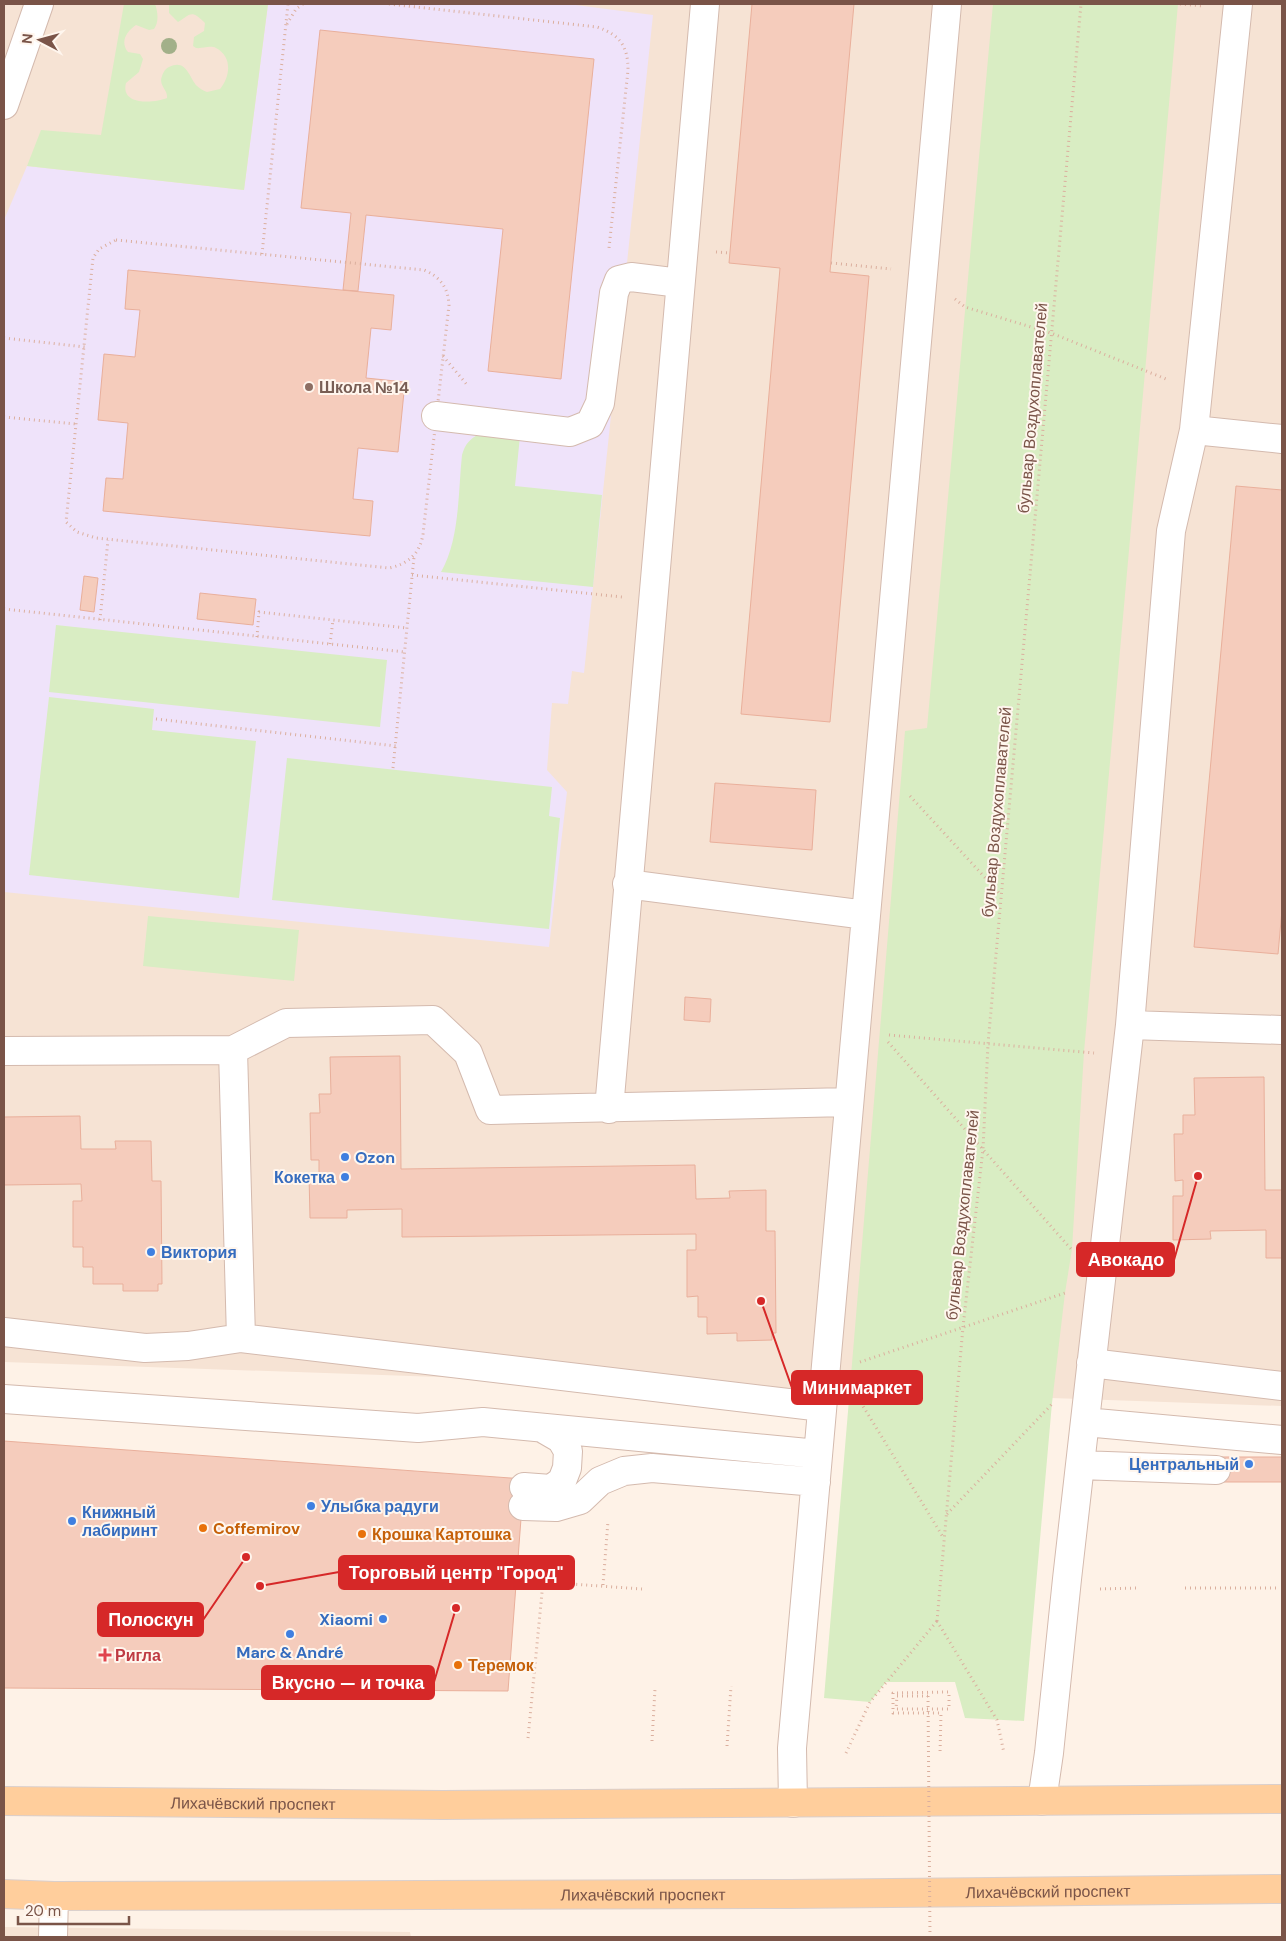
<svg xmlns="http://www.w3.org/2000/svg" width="1286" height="1941" font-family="'DM Sans',sans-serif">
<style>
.residential{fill:#f6e3d4}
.education{fill:#efe3fa}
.green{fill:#d9edc3}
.building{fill:#f5ccbc;stroke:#e9af9b}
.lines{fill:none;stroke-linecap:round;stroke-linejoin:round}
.minor-casing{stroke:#d4baae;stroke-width:30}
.major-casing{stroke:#dacfcc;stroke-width:30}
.path{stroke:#dbaf9e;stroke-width:3;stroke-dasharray:1 4;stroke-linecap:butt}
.minor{stroke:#fff;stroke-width:28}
.major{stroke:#ffce9c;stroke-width:28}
.path-bridge{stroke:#dbaf9e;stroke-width:3;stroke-dasharray:1 4;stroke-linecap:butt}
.tree{fill:#a2b089}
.education-dot{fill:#8d6e63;stroke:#fff6ee;stroke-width:2}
.shop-dot{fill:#3f7fe0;stroke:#fff6ee;stroke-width:2}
.food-dot{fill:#e8710a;stroke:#fff6ee;stroke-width:2}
.health-dot{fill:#e0444e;stroke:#fff6ee;stroke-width:2}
.labels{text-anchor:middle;stroke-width:4;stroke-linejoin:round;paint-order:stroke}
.education-label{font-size:16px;font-weight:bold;fill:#785e54;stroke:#fff6ee;text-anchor:start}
.street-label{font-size:16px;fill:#7a5448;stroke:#fff6ee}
.shop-label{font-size:16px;font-weight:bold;fill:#366cbe;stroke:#fff6ee;text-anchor:start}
.food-label{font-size:16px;font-weight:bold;fill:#c56008;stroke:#fff6ee;text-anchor:start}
.health-label{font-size:16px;font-weight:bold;fill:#be3a42;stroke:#fff6ee;text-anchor:start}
.leader{fill:none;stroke:#d62828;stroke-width:2}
.callout-dot{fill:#d62828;stroke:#fff6ee;stroke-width:2}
.callout{fill:#d62828;stroke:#d62828;stroke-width:2}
.callout-label{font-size:18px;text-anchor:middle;font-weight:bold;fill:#fff}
</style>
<rect width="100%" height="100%" fill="#fef2e7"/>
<path class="residential" d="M4,4H1282V1406L4,1362Z
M4,1927L410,1932L411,1937H4Z"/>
<path class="education" d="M268,4H568L653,15L584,673L572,671L568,704L552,703L547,770L567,792L549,947L4,892V220L27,166L244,190Z"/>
<path class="green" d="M124,4H155C158,12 159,22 154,29L149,30L136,25C126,32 120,42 128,52L140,54L143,59L139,72L126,83C120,106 155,103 167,98C168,91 161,87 161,80C162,75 164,69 169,67C186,58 189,77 197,86C200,89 204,91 207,92L220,89C230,77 233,57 216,48C210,45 202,49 196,48L193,46L194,37L204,31L205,23C191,9 191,14 178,22L169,13V4H268L244,190L27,166L41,130L101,135Z
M993,4H1178L1084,1052L1072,1249L1065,1293L1052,1403L1024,1721L965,1718L955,1682H886L870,1702L824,1698L905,731L927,728Z
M479,434L520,436L515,486L602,495L593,587L441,572C460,539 458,492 462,455C465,444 470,439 479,434Z
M56,625L387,660L380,727L49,692Z
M49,697L154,709L152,730L256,741L239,898L29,875Z
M287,758L552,787L549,816L560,818L549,929L272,900Z
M148,916L299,930L294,981L143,966Z"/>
<path class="building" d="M752,4H854L830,272L869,276L830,722L741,714L780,268L729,263Z
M320,30L594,59L561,379L488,371L503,229L366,215L358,291L343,290L351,213L301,208Z
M128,270L394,295L391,330L371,328L366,378L405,382L398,452L358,448L353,499L373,501L370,536L103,511L106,478L123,479L128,423L98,420L104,354L135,357L140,310L125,309Z
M1236,486L1282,490V910L1278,954L1194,947Z
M84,576L98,578L94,612L80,610Z
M200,593L256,599L253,625L197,619Z
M715,783L816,790L812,850L710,842Z
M685,997L711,999L710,1022L684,1020Z
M400,1056L401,1169L695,1165L696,1199L730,1198L729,1191L766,1190V1231H775L776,1333H772V1340L737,1341V1333L707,1334V1317H698V1296L687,1297V1250H696V1234L402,1237V1209L347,1210V1218H310L309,1175H319V1160H311L310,1113H320L319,1094H331L330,1057Z
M1264,1077L1265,1190H1282V1258H1266V1230L1210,1231L1211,1239L1173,1240V1196H1183V1180L1175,1181L1174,1134H1183V1115H1195L1194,1078Z
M80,1116L81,1149H116L115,1141H151L152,1181H161L162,1284H158V1291H123V1284H93V1267H83V1247H73V1201H82L81,1184L4,1185V1117Z
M4,1441L524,1479L508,1691L4,1688Z
M1216,1457H1282V1482H1216Z"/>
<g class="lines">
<g class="minor-casing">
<path id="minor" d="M4,105L39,4
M436,416L570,432L590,424L600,403L614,293L619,280L631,277L680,283
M1194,430L1282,439
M627,884L866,915
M1130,1025L1171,531L1194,430L1238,4
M233,1050L241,1338
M4,1051L233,1050L286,1023L433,1020L468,1053L490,1110L849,1102
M609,1109L705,4
M4,1332L145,1348L188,1346L241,1338L822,1407
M1091,1363L1282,1386
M4,1399L418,1428L483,1422L818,1454
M1085,1422L1282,1440
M1080,1465L1216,1470
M524,1487L551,1489L562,1481L567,1468L568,1451L561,1439L542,1428
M523,1506L556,1507L580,1500L600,1481L624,1471L652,1468L816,1482
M1042,1801L1049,1753L1067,1579L1130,1025L1282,1030
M793,1803L792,1748L947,4
M53,1937L54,1896"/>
</g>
<g class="major-casing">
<g id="major">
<path id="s1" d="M4,1801L443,1805L1282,1799"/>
<path id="s2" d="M4,1894L54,1896L790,1894L1282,1889"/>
</g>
</g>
<path class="path" d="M389,4L597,27C620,35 628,46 628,70L609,248
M1180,4L1204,6
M287,24L296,9L303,4
M116,240L424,270C440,277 448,287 449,305L423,534C420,554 408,564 389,568L96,538L77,532L66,522L93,258L99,249Z
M716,252L730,253
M262,254L288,4
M831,263L891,269
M955,299L965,307L1051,333L1166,379
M4,338L85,347
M443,356L468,386
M4,417L76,424
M412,575L622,597
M4,609L405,652
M100,620L108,540
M257,637L259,612L407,628
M330,644L333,620
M156,719L396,746
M393,768L414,557
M910,796L1001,895
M889,1035L1094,1053
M888,1042L1071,1249
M860,1362L1065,1293
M858,1398L943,1537
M947,1514L1053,1403
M603,1585L608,1521
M1185,1588H1280
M1100,1589L1137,1588
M937,1621L963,1327L983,1149L988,1044L1081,4
M937,1621L997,1720L1004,1753
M928,1696H897L896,1709H949V1692L893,1693V1713H941L940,1754
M528,1738L543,1582L642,1589
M652,1741L655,1689
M727,1746L731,1686
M846,1753L870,1702L937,1621"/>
<use href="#minor" class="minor"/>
<use href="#major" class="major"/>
<path class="path-bridge" d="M928,1696L930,1937"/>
</g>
<circle class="tree" cx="169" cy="46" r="8"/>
<circle class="education-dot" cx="309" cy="387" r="5"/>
<g class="shop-dot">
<circle cx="345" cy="1157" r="5"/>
<circle cx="345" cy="1177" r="5"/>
<circle cx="151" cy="1252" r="5"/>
<circle cx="1249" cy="1464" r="5"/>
<circle cx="311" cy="1506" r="5"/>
<circle cx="72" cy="1521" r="5"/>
<circle cx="383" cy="1619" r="5"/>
<circle cx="290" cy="1634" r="5"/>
</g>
<g class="food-dot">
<circle cx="203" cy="1528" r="5"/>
<circle cx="362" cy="1534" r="5"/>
<circle cx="458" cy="1665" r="5"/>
</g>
<path class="health-dot" d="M102.5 1647.5h5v5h5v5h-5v5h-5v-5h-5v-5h5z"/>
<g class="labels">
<g class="education-label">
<text x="319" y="393">Школа №14</text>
</g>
<g class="street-label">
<text transform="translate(1032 408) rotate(-85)" y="6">бульвар Воздухоплавателей</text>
<text transform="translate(996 812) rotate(-85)" y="6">бульвар Воздухоплавателей</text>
<text transform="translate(962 1215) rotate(-84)" y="6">бульвар Воздухоплавателей</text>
<text dy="6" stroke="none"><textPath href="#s1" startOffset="249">Лихачёвский проспект</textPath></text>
<text dy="6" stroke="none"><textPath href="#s2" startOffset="1044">Лихачёвский проспект</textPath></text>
<text dy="6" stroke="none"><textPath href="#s2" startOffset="639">Лихачёвский проспект</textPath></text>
</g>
<g class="shop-label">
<text x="355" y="1163">Ozon</text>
<text x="335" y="1183" text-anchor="end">Кокетка</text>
<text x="161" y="1258">Виктория</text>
<text x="1239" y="1470" text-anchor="end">Центральный</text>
<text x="321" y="1512">Улыбка радуги</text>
<text x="82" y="1518">Книжный<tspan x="82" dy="18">лабиринт</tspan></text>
<text x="373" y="1625" text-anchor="end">Xiaomi</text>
<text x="290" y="1658" text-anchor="middle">Marc &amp; André</text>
</g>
<g class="food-label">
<text x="213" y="1534">Coffemirov</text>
<text x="372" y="1540">Крошка Картошка</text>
<text x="468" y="1671">Теремок</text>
</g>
<g class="health-label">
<text x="115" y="1661">Ригла</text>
</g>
</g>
<path class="leader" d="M1198 1176L1174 1260M761 1301L792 1388M260 1586L339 1572M246 1557L203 1620M456 1608L434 1682"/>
<g class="callout-dot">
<circle cx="1198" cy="1176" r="5"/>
<circle cx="761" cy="1301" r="5"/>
<circle cx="260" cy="1586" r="5"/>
<circle cx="246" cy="1557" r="5"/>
<circle cx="456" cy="1608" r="5"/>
</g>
<g class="callout">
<rect x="1077" y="1243" width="97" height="33" rx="5"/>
<rect x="792" y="1371" width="130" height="33" rx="5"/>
<rect x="339" y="1556" width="235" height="33" rx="5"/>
<rect x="98" y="1603" width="105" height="33" rx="5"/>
<rect x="262" y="1666" width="172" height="33" rx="5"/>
</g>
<g class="callout-label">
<text x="1126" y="1266">Авокадо</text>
<text x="857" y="1394">Минимаркет</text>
<text x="456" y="1579">Торговый центр "Город"</text>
<text x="151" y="1626">Полоскун</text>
<text x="348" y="1689">Вкусно — и точка</text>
</g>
<rect width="1286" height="1941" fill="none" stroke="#7a5448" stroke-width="10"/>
<g transform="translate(40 40) rotate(276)" stroke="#fff6ee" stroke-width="4" paint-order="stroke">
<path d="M0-4L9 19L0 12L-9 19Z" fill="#7a5448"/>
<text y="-8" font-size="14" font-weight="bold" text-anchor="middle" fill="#7a5448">N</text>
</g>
<path d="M18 1916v8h111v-8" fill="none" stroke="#7a5448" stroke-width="2.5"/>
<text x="25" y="1916" font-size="15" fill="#7a5448" stroke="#fff6ee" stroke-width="4" paint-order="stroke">20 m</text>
</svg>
